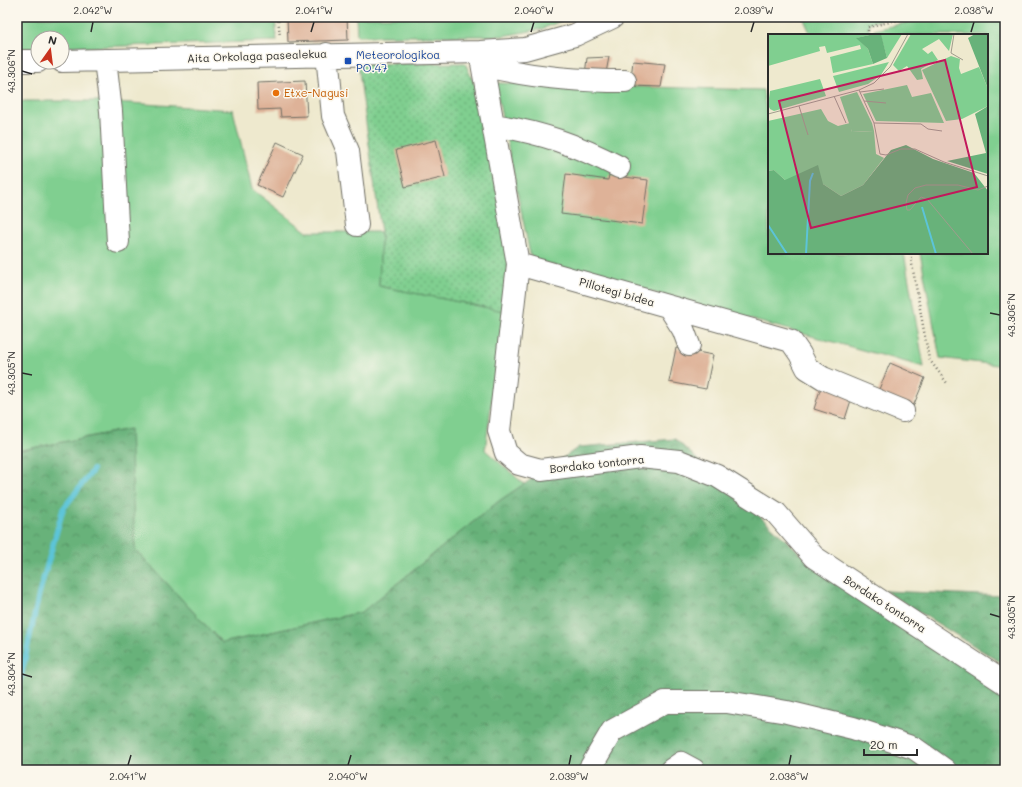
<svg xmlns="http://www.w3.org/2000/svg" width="1022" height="787" font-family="Mali,sans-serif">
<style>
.grass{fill:#80cf90;stroke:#567d5e}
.forest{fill:url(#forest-crowns);stroke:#4a6e52}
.garden{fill:url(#garden-dots);stroke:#567d5e}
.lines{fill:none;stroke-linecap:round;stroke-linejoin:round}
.stream{stroke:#5cc4d8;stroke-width:5.5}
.building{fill:#deb298}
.minor-casing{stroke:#6f6e64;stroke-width:24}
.path{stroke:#6f6e64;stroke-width:2.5;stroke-dasharray:1 3;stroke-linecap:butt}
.minor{stroke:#fff;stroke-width:22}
.ticks{fill:none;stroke:#2b2b2b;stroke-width:1.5}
.transit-dot{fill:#1a4fb4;stroke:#fbf7ec;stroke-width:1.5}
.food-dot{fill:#e8710a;stroke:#fbf7ec;stroke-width:1.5}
.labels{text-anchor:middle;stroke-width:3;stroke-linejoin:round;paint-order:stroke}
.transit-label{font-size:11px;fill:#164399;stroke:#fbf7ec;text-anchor:start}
.street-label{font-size:11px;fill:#2b2b2b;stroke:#fbf7ec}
.food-label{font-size:11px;fill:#c56008;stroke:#fbf7ec;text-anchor:start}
.inset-river{fill:none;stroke:#5cc4d8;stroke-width:2}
.inset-road{fill:none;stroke:#a09d8d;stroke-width:1}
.view{fill:#c2185b;fill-opacity:0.15;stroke:#c2185b;stroke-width:2}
.inset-edge{fill:none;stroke:#2b2b2b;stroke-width:2}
.neatline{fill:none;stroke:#2b2b2b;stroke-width:1.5}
.ticks-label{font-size:10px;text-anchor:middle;fill:#2b2b2b}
</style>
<defs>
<pattern id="forest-crowns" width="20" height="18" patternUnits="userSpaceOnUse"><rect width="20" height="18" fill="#68b27a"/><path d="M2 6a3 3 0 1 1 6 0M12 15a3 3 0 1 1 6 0" fill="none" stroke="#569164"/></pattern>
<pattern id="garden-dots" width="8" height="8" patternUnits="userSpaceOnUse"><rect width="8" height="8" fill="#80cf90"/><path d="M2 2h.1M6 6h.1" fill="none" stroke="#69a876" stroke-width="1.8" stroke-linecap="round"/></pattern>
</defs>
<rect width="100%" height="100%" fill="#fbf7ec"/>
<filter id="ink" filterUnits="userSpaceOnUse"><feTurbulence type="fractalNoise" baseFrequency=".025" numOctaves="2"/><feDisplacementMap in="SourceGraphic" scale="8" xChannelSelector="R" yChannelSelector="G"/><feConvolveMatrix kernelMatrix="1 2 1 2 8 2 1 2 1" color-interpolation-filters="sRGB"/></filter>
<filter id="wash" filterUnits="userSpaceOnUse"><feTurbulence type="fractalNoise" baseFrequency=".012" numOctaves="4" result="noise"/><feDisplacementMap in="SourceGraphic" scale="16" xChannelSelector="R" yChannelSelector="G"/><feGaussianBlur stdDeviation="0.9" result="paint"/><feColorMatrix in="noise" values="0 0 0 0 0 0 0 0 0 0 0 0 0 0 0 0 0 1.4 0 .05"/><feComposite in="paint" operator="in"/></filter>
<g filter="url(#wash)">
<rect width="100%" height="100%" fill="#eee9ce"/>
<path class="grass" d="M17,17H275L277,41L62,48V38H38V49L17,50Z
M356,17H570L542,29L502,36H357Z
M803,17H891L869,23V35H811Z
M931,17H1005V366L940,358L920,253H987V35H875L874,30Z
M495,83L763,90L769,131V253H904L924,367L531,259Z
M17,101H101L233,110L252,189L307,232H381L379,286L504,311L485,450L524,484L499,501L362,612L222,643L135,549L129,429L17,451Z"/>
<path class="forest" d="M130,429L135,549L222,643L362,612L499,501L579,447L675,439L810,562L1005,688V770H17V451Z
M885,591L1005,596V665Z"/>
<path class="garden" d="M465,63L483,103L509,261L504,311L379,286L381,232L358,64Z"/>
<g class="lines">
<path class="stream" d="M17,696L39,594L63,509L93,470"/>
</g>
<g id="blocks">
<path class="building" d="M287,17H347L348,40L288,42Z
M609,57L605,78L585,75L587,58Z
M633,61L665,64L661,87L630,86Z
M305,81L307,116L281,117L280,109L258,110L257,83Z
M436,140L445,177L405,187L396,150Z
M277,142L303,154L283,197L257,185Z
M566,174L608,180L609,175L648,180L642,224L561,214Z
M676,348L713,355L706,389L669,382Z
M890,363L925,378L912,409L877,394Z
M822,384L853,394L845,419L814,409Z"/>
</g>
</g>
<g filter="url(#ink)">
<use href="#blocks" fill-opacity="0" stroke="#6f6e64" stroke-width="1"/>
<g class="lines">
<g class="minor-casing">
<path id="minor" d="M480,52L518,264L499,431L506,453L519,464L541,470L640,457L679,461L717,476L776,513L814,557L1005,683
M327,54L333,116L348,151L357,225
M105,60L111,111L118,242
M17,61H38
M62,61L480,52L525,49L575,35L613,17
M483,65C529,77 578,81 625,81
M493,125C540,132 577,145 619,167
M518,264L791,341L800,354L807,368L823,378L903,411
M669,307L683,329L689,345
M589,770L612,731L665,702H727L787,712L853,728L914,748L945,770
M671,770L681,763L694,770"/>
</g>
<path class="path" d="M278,17L280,37
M868,35V27L911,17
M910,253L929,359L947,383"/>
<use href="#minor" class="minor"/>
</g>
</g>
<path class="ticks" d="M91,32L93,22M311,32L314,22M531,32L534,22M751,32L754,22M971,32L974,22M22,71L32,74M990,313L1000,315M22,373L32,375M990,614L1000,617M22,674L32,677M128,765L131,755M348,765L351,755M569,765L571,755M789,765L791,755"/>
<rect class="transit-dot" x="344" y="57" width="8" height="8" rx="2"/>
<circle class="food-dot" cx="276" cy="93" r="4"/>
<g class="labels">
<g class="transit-label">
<text x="356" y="59">Meteorologikoa<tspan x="356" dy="13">PO.47</tspan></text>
</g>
<g class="street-label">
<text transform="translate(257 56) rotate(-2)" y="4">Aita Orkolaga pasealekua</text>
<text transform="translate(617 292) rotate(16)" y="4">Pillotegi bidea</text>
<text transform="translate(597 464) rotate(-6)" y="4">Bordako tontorra</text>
<text transform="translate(885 604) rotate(33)" y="4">Bordako tontorra</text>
</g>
<g class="food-label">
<text x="284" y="97">Etxe-Nagusi</text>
</g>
</g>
<g transform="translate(768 34)">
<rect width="220" height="220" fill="#eee9ce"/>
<path d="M0,0H106L89,4L100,15L105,30L65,39L62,23L93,15L92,11L59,19L57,12L51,13L52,17L0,32ZM113,0H134L119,24L113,2ZM143,0H185L181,17L171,5L154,15L160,20L164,17L170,26L153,35L155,45L149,46L139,32L131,37L125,31ZM183,22L192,25L191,34L193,40L211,33L220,55V72L194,85L178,87L154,36ZM121,28L113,41L100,50L71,58L65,42ZM52,45L58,62L6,77L2,75L0,71L2,57ZM139,51L144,63L163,59L176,89L108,87L95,60ZM53,75L60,87L70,92L82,89L84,98L106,97L108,120L116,124L95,151L73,162L55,150L17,146L6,136L0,137V87Z" fill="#80cf90"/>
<path d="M106,0H113L119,24L105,30L100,15L88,4ZM207,0H220V55L200,4ZM220,72V140L179,127L218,119L207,80ZM138,111L165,125L206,139L220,157V220H0V137L6,136L17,146L50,131L55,150L73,162L95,151L123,116Z" fill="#68b27a"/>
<path d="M89,58L104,89L106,97L84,98L72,63Z" fill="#80cf90"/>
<path class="inset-river" d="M154,173L168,220M0,191L19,220M38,220L42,147L45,139"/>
<path class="inset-road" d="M186,0L183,19L195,26M91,56L106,89L112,120L118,121L133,115H147L176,128L220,142M92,58L116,55M66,62L78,89M96,67L118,69M31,72L40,101M0,80L91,56L106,49L122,33L140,0M106,89L153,90L160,95L174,97M205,220L159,165L153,163L142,176H139L138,169L140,161L147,154L158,151H190L210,156L220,152"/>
<path class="view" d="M177,26L209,153L43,194L11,67Z"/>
<rect width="220" height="220" class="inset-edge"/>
</g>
<rect width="1022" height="787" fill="none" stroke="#fbf7ec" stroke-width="44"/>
<g transform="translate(50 50) rotate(14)"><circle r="19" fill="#fbf7ec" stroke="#a8a59f"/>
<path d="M0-3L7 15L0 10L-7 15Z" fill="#c8321e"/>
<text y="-6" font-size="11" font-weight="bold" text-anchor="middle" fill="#2b2b2b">N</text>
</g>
<path d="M864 749v6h53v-6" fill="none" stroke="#2b2b2b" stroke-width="2"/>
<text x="870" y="749" font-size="12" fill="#2b2b2b" stroke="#fbf7ec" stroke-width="3" paint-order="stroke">20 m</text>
<rect x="22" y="22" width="978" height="743" class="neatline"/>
<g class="ticks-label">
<text x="93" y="14">2.042°W</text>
<text x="314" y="14">2.041°W</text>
<text x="534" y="14">2.040°W</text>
<text x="754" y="14">2.039°W</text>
<text x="974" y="14">2.038°W</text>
<text transform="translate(11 71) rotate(-90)" y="4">43.306°N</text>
<text transform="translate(1011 315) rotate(-90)" y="4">43.306°N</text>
<text transform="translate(11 373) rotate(-90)" y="4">43.305°N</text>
<text transform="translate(1011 617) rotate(-90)" y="4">43.305°N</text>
<text transform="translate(11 674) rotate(-90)" y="4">43.304°N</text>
<text x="128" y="780">2.041°W</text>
<text x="348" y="780">2.040°W</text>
<text x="569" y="780">2.039°W</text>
<text x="789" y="780">2.038°W</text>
</g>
</svg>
